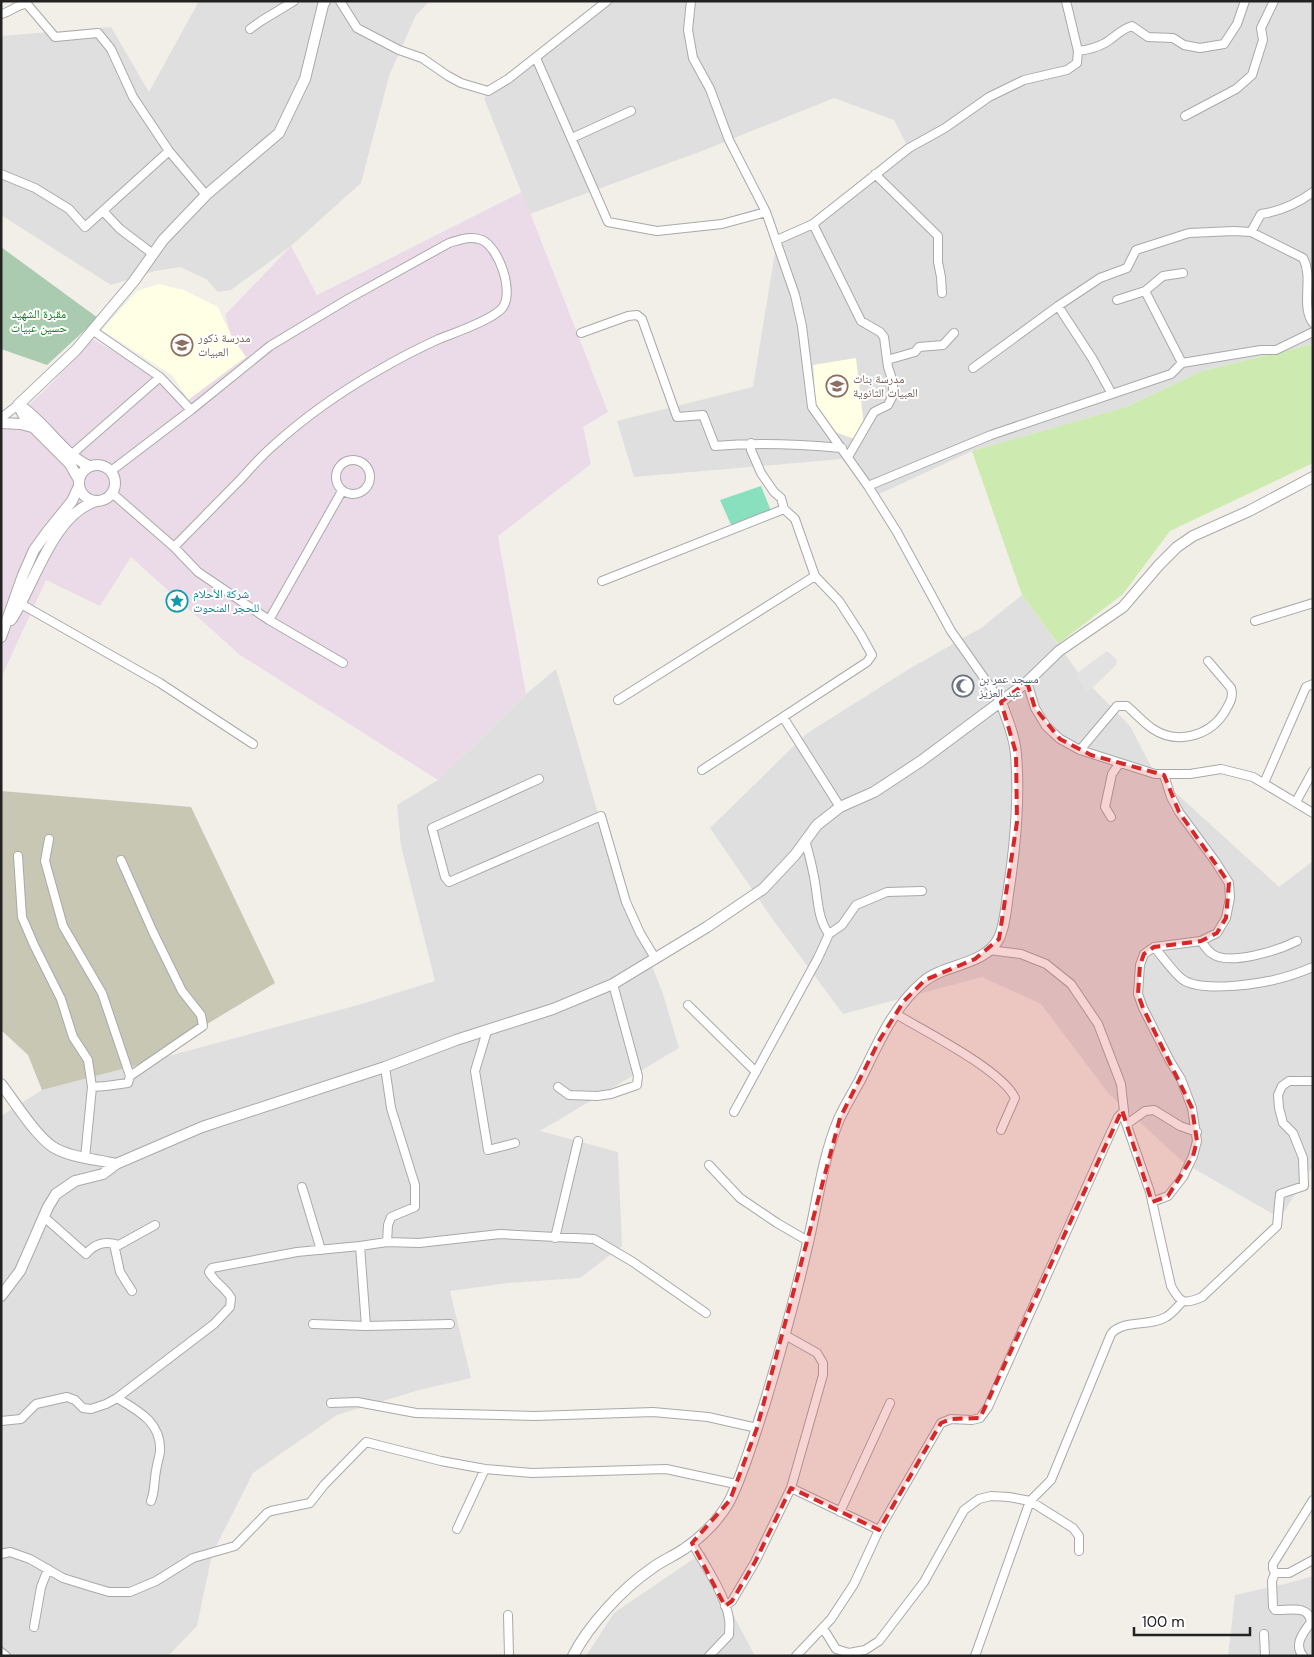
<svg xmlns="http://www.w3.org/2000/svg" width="1314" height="1657" font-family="'DM Sans','Noto Naskh Arabic',sans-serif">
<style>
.residential{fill:#e0dfdf}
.industrial{fill:#ebdbe8}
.education{fill:#ffffe5}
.construction{fill:#c7c7b4}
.grass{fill:#cdebb0}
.cemetery{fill:#aacbaf}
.pitch{fill:#88e0be}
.parking{fill:#e2e2e2}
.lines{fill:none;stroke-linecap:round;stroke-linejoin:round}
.minor-casing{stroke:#a9a9a9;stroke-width:10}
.tertiary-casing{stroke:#a9a9a9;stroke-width:12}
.minor{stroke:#fff;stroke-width:8}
.tertiary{stroke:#fff;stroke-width:10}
.marked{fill:#d62828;fill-opacity:0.2;stroke:#d62828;stroke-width:4;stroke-dasharray:10 6;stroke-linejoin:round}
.labels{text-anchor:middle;stroke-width:4;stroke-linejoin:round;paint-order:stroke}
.park-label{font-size:12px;fill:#0c8416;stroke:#fff}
.education-label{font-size:12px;fill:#785e54;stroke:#fff;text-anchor:start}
.culture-label{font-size:12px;fill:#0d838f;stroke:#fff;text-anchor:start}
.worship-label{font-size:12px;fill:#5b616d;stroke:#fff;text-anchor:start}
</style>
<rect width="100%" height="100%" fill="#f2efe9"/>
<path class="residential" d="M199,1H430L416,15L389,76L361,183L291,246L231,290L218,292L206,279L180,267L155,271L111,285L1,215V36L111,27L149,92Z
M607,1H1313V344L1202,371L1126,407L972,451L877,495L842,459L634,477L617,421L753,387L777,240L813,224L908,147L894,120L834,98L702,151L530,214L484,98Z
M1022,595L1080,675L1130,726L1155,774L1279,887L1313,861V1166L1280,1218L1184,1163L1109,1094L1041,1004L982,977L843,1014L771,917L710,828L806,734L909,669L981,628Z
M556,669L609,851L650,958L652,966L663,994L679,1048L540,1131L618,1152L622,1246L580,1278L508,1283L450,1291L471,1378L419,1390L337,1415L253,1473L212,1554L197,1626L168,1656H1V1116L42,1090L358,1005L435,981L401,846L397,805L438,780L526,694Z
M705,1551L719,1588L755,1656H586L614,1613Z
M1313,1576V1656H1228L1235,1595L1285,1584Z"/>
<path class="industrial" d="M522,192L608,412L583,427L591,464L498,536L526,694L438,780L240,655L131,557L100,606L46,580L1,678V431L48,387L93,339L189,396L238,357L225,315L291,246L317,295Z"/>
<path class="education" d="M158,284L184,290L218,307L230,334L246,357L188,400L173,376L102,330L137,291Z
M856,358L864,426L855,439L835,432L816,407L813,365Z"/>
<path class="construction" d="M1,791L191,807L275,983L141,1064L42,1090L28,1055L1,1030Z"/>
<path class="grass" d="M1313,344V463L1170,531L1123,594L1058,644L1022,595L972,451L1126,407L1202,371Z"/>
<path class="cemetery" d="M1,247L98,318L47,365L1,349Z"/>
<path class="pitch" d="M761,486L771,511L732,527L720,500Z"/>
<path class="parking" d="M1107,651L1117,660L1116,665L1087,693L1076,674Z"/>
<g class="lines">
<g class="minor-casing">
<path id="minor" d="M340,1L357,28L399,50L422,58L448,76L461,83L488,91L508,79L607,1
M691,1L688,30L693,58L710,89L729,140L766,212L795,295L802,326L812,407L868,486L897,532L951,631L1001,702
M1,14C11,12 17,4 27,4L55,37L98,33L111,49L133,97L169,151L206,195
M250,29L261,21L294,1
M1078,51C1087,50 1096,48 1105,43C1114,38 1121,29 1132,26L1148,37L1173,38L1184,45L1200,48L1224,44L1237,24L1245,1
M536,58L608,222L657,231L722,224L766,212
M1185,116L1236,89L1252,75L1263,40L1261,28L1274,1
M572,138L631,111
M1,174L35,188L69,209L85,227L169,151
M875,174L938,236V262L941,277L942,293
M103,211L120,229L153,254
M813,224L861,321L880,332L884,337L888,367L893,382V395L888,405L874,412L848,457
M1251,232L1261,214C1281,211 1297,204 1313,192
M777,240L813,224L909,148L945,128L989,97L1024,80L1067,70L1077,63L1078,51L1066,1
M1145,291L1182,363
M1117,300L1145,291L1163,276L1183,273
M1058,306L1092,358L1112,394
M92,330L160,377L191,410
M581,333L628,316L637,315L642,319L677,417L703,415L715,446C758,442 799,444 842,448
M887,360L915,352L919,347L943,345L954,333
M973,368L1058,306L1100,278L1127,268L1136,250L1189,233L1234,231L1251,232L1303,258C1314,278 1300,305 1313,323
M1,418L18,405
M71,455L160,377
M336 477a17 17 0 1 1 34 0a17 17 0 1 1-34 0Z
M111,471L191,410L270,346L348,299L449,243C459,240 471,235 482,240C499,248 514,291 503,307C495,319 454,333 439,339C419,348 398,359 379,370C342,391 306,416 274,445C262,455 251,468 240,480C218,502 196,525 174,547
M868,486L991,435L1171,374L1182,363L1261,350H1276L1313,332
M112,493L174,547L198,572L269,620L343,663
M602,581L784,509
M21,604L160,683L253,744
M269,620L342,491
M1255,621L1313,603
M1027,682L1035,708L1046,726L1060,739L1080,750L1155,774H1190L1221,769L1253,777L1313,813
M618,700L815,576
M783,717L840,807
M1080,750L1117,706H1127C1135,713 1144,723 1153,729C1177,745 1209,736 1224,713C1229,704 1234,698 1231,688L1208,661
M702,770L867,662L872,655L861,635L839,601L815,576L795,519L784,509L781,498L774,492L761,473L751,450V443
M539,779L432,828L445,877L449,882L601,816L626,902L640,933L655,958
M1264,783L1306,687L1313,684
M1296,802L1313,771
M1111,817L1105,807L1112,774L1119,764
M49,839L45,861L63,926L102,993L130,1076
M805,840C808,851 811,861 813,872C818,891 816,918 829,934
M18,856L22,917L34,945L61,999L73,1037L88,1060L92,1087L85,1158
M1201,941C1204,945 1207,950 1211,953C1228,967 1279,950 1297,941
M1154,947C1163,957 1173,972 1182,979C1199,992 1249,985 1269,981C1284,978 1299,973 1313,967
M989,950L1021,954L1046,964L1071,984L1098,1024L1121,1084L1125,1120L1150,1192L1171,1286C1180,1303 1184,1305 1202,1297L1277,1226L1280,1194L1304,1186L1303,1158L1293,1133L1283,1123L1279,1108L1278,1095L1282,1086L1289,1081H1313
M688,1005L756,1072
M896,1014C924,1031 1002,1070 1015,1098L1001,1130
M487,1031L475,1071L488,1150L515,1143
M385,1067L391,1108L415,1185V1207L391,1217L388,1225L387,1242
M92,1087L106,1086L128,1083L130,1076L203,1026L201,1015L182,991L153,932L121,860
M558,1087L569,1095L597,1096L611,1094L637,1085L638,1076L613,984
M734,1112L818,958L829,934L842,925L856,905L887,892L922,891
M1127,1124L1145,1111L1154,1110L1180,1126L1197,1132
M709,1165L740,1198L777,1223L808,1241
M302,1187L321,1250
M1152,1202L1168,1196L1183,1177L1193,1156L1197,1141L1192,1108L1181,1079L1170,1061L1143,1008L1138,994L1140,965L1144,954L1154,947L1201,941L1217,933L1226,918L1230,898L1229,883L1215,861L1179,812L1171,797L1164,775
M43,1216L86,1254C95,1243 105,1241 119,1245L155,1225
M555,1238L578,1141
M114,1244L120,1272L132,1291
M360,1246L366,1326
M313,1324L366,1326L450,1324
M117,1398C139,1411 162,1423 160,1452C159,1458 157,1464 156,1471C154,1481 155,1491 151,1501
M331,1403L357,1402L416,1413L535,1416L653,1412L708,1417L757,1428
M1,1421L21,1419L36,1404L67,1397L75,1400L83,1408L91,1409L106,1404L117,1398L214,1324L230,1307L231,1298C225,1287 216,1284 209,1272L212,1268L297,1252L360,1246L387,1242L419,1243L500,1234L594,1239L633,1262L706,1313
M791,1488L879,1530
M1313,1500L1273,1564V1569L1275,1573H1289L1313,1560
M840,1512L890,1403
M457,1529L485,1469
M692,1543C704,1563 726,1596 729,1619C730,1624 729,1630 729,1635L709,1656
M1,1554L10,1552L30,1559L63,1578L92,1587L109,1592H130L156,1581L193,1558L235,1546L267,1513L271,1511L310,1503L324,1485L366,1442L441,1461L485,1469L532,1473L666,1469L736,1484
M1275,1573L1272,1581L1273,1607L1275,1610C1288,1611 1309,1604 1311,1622C1304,1632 1293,1644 1303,1656
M725,1606L732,1601L755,1562L791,1488L823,1375V1363L817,1353L785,1335
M508,1615L509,1656
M34,1627L41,1587L48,1569
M823,1628L836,1649L849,1653L865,1650L879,1641L924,1582L964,1510L979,1499L991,1496L1009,1497L1030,1501L1073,1528L1079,1536V1551
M1264,1634L1265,1656
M1,1652L6,1656
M796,1656L831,1619L854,1584L879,1530L941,1423L951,1419L972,1420L980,1418L988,1407L1107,1141L1118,1117L1124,1111
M975,1656L1030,1501L1051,1480L1111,1334C1123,1319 1150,1327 1166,1317C1172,1314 1178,1306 1183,1301"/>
</g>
<g class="tertiary-casing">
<path id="tertiary" d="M18,405L76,350L134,281L163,240L206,195L279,133L305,79L323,5L325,1
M18,405L26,420L70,464L79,480
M19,405C46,422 60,452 89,466
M1,423L21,424L32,427
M79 483a18 18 0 1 1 36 0a18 18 0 1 1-36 0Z
M11,620C34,586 53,513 97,501
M1,637L23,575L34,550L47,532L72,501L79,486
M1,1084C15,1102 35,1135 53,1147C71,1158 96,1159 116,1164
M1,1296L20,1271L48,1207L56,1194L75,1181L103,1174L116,1164L202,1127L385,1067L456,1040L553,1009L613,984L707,927L763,889L795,855L817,825L840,807L874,792L921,761L1027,682L1059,651L1123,607L1159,565L1177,547L1193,536L1249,511L1313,477
M573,1656C588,1626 623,1588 651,1569C661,1561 674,1556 684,1549C702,1537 720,1519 730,1500C744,1472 754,1436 764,1406C781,1350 796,1295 809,1238C818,1199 823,1157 839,1119C845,1106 853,1093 860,1080C877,1046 893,1007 923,982C945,963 985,966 999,938C1005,926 1006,908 1008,894C1015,849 1020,802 1016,755C1015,737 1007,719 1001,702"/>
</g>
<use href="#minor" class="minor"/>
<use href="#tertiary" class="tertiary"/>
</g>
<path class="marked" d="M1027,682L1035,708L1060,739L1091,755L1164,775L1179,812L1229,883L1226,918L1217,933L1201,941L1154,947L1144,954L1140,965L1138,994L1143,1008L1192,1108L1197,1141L1193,1156L1168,1196L1152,1202L1122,1110L980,1418L951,1419L941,1423L879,1530L791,1488L755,1562L732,1601L725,1606L692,1543L730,1500L757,1428L840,1118L880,1039L904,1001L925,980L975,959L999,939L1017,822L1016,753L1001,702Z"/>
<defs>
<g id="school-ring" transform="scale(1.125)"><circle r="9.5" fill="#fff" stroke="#8d6e63" stroke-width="1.5"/><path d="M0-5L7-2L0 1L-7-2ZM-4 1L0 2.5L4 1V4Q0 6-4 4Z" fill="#8d6e63"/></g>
<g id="sight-ring" transform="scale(1.125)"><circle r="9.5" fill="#fff" stroke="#0f9aa8" stroke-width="1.5"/><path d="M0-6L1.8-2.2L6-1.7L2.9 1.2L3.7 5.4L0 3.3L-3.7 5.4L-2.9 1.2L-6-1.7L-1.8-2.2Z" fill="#0f9aa8"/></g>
<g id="mosque-ring" transform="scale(1.125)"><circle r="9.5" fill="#fff" stroke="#6b7280" stroke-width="1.5"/><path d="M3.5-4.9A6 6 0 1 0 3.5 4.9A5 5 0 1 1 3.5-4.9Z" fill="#6b7280"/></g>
</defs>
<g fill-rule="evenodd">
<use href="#school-ring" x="182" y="345"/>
<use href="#school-ring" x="837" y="386"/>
<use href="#sight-ring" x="177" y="601"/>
<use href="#mosque-ring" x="963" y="686"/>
</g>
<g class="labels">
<g class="park-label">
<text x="39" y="318">مقبرة الشهيد<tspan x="39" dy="14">حسين عبيات</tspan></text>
</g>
<g class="education-label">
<text x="198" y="342">مدرسة ذكور<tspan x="198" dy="14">العبيات</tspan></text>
<text x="853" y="383">مدرسة بنات<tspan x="853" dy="14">العبيات الثانوية</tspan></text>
</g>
<g class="culture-label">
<text x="193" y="598">شركة الأحلام<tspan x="193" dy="14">للحجر المنحوت</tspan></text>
</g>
<g class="worship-label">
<text x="979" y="683">مسجد عمر بن<tspan x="979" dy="14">عبد العزيز</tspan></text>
</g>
</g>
<rect width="1314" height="1657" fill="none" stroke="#222222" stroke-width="5"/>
<path d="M1134 1627v8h116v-8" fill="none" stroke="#222222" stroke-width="2.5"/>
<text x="1142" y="1627" font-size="15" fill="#222222" stroke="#ffffff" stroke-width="4" paint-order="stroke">100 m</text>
</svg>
